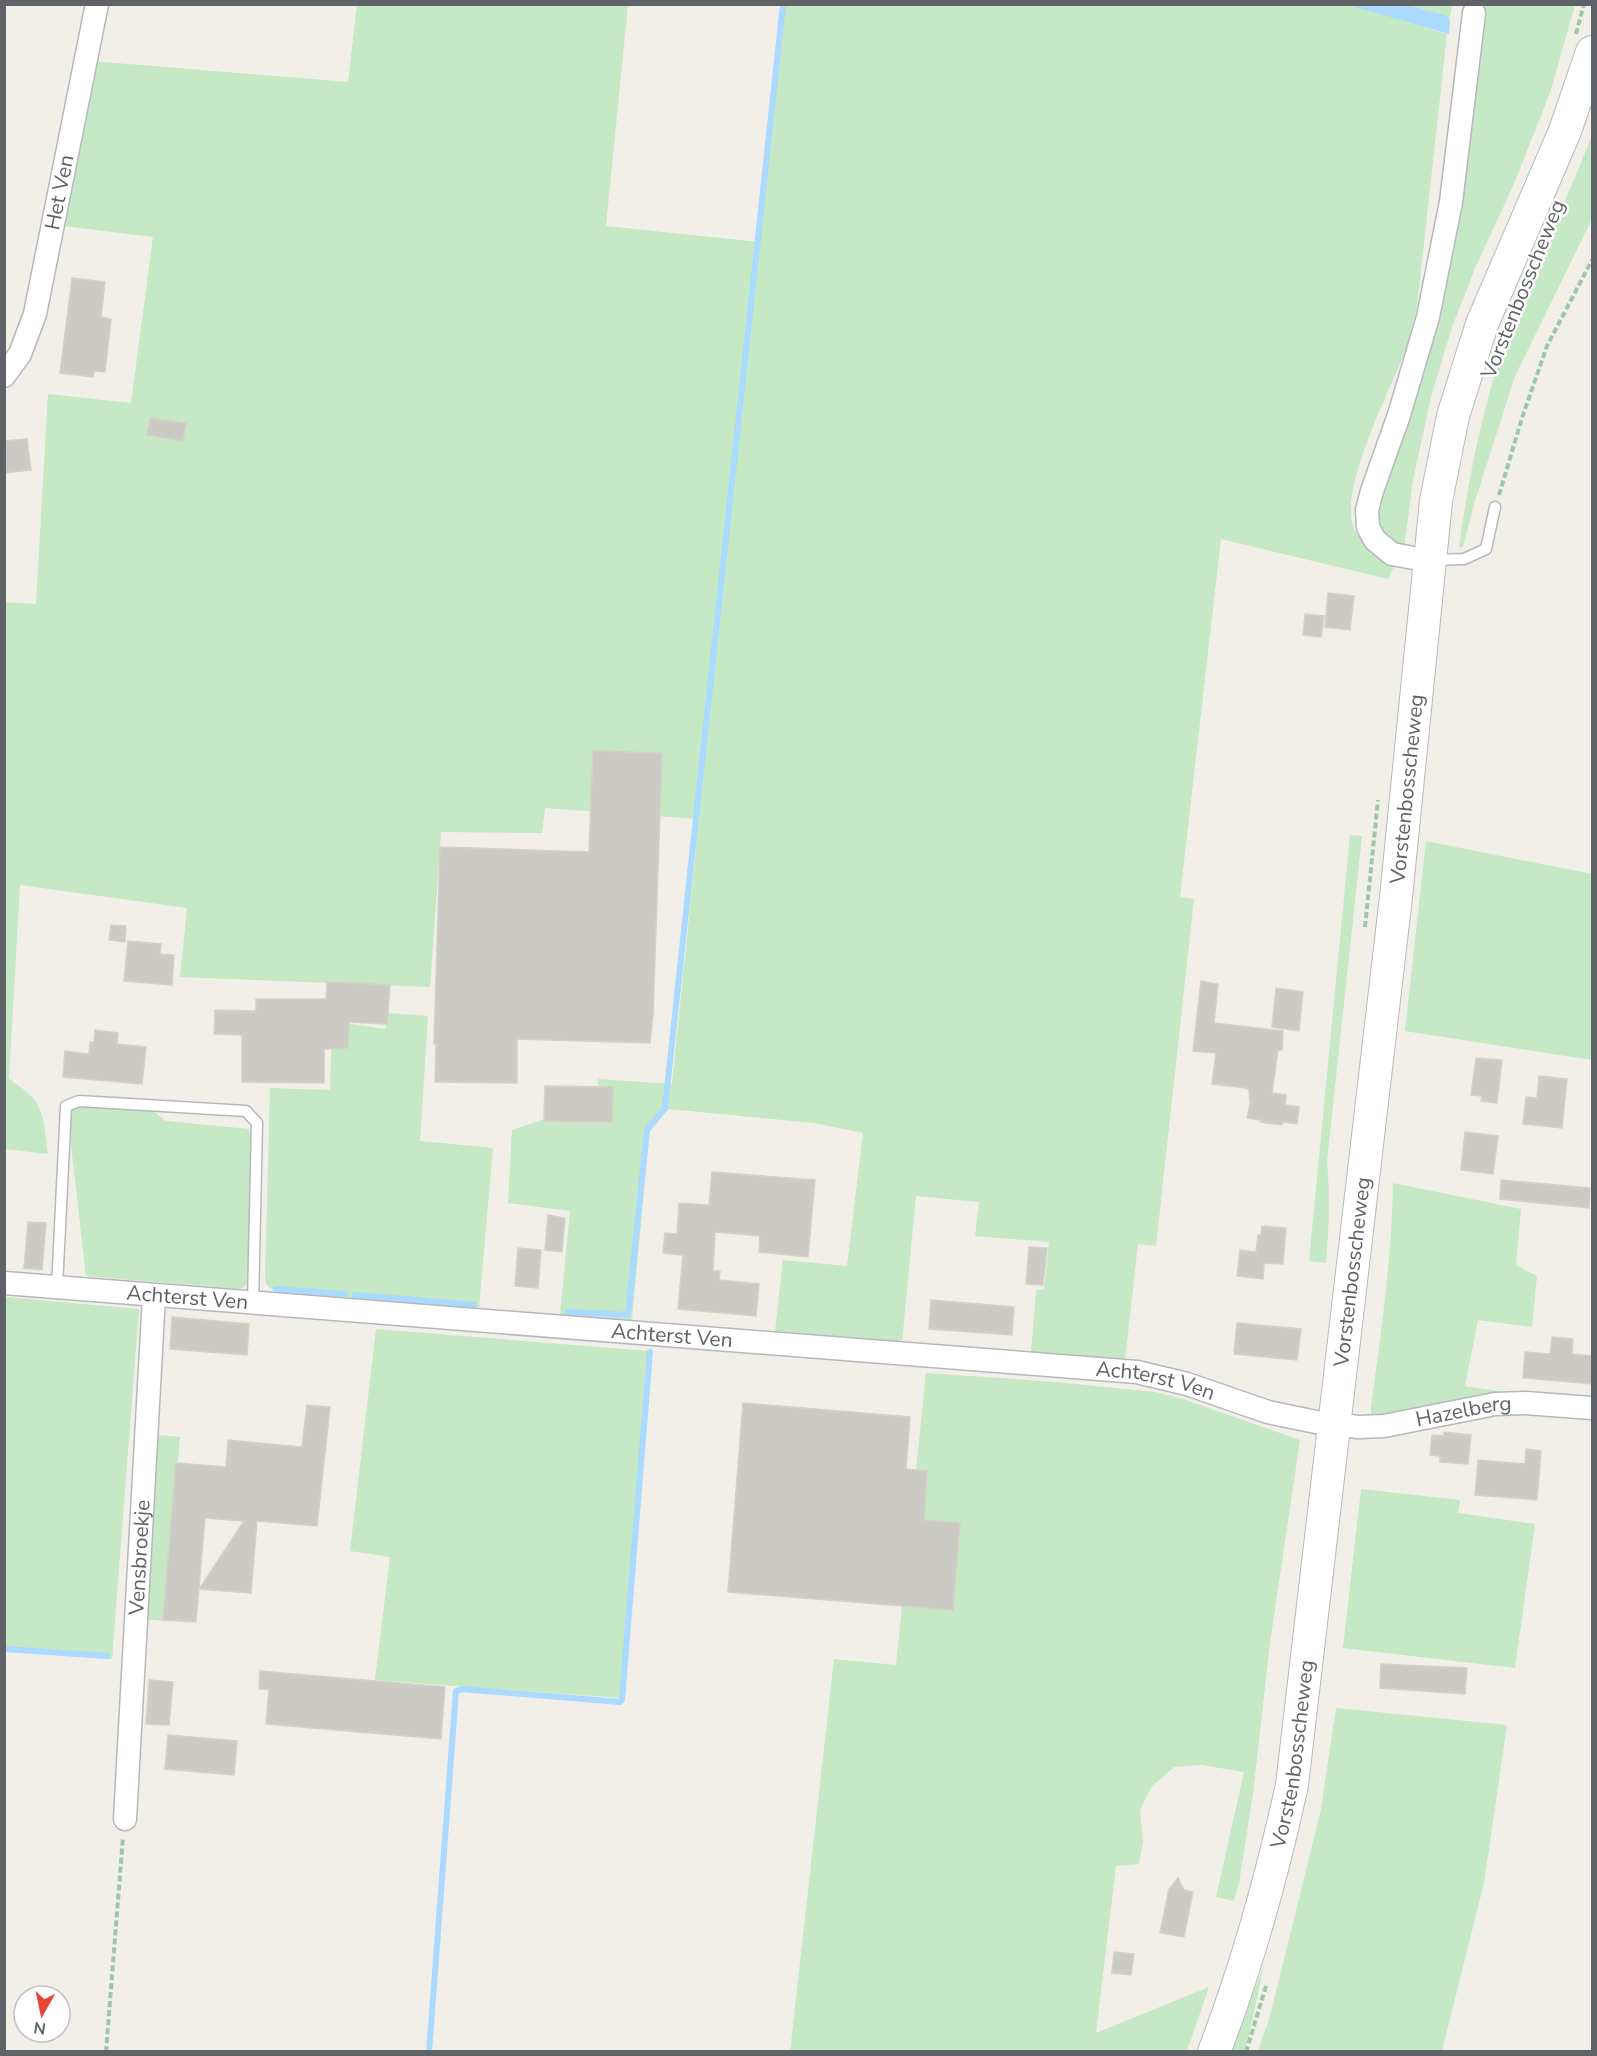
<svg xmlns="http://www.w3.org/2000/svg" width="1597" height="2056" font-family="'Nunito Sans',sans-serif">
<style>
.green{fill:#c5e8c5}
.water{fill:#aadaff}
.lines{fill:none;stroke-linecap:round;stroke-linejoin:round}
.stream{stroke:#aadaff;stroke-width:6}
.building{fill:#cccac5;stroke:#d6d1c6;stroke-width:1.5}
.lane-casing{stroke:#b5b8bc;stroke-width:13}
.street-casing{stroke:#b5b8bc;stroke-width:25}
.secondary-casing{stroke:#b6babf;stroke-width:34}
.path{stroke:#9cc7a9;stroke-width:4;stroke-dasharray:6 3;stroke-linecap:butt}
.lane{stroke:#fff;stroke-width:10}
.street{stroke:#fff;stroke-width:22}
.secondary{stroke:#fff;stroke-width:32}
.labels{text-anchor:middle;stroke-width:5;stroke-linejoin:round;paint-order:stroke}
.street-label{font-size:21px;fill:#5f6368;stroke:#fff}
</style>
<rect width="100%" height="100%" fill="#f1efe8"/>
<path class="green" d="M1349,4L1447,34L1417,307C1413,321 1410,337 1405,351C1390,392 1338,488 1354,529C1359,541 1384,557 1395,565L1388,579L1221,539L1180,897L1194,899L1156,1246L1138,1244L1125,1360L1031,1352L1036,1290L1044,1289L1049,1242L975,1236L979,1202L916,1196L902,1342L775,1331L783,1260L847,1266L863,1133L814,1123L669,1109L650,1124L632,1320L560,1315L570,1211L508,1203L512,1130L542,1120L597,1122L598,1079L672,1084L699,819L545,808L542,833L441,832L430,987L180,977L187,908L20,885L9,1078C16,1085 25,1089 31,1096C46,1112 45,1134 48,1154L5,1149L4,602L36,604L48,394L131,403L153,237L55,225L92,61L348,82L357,5H628L606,226L759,242L785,5Z
M1408,5H1452L1450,18L1448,16Z
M1484,5H1575L1550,93L1513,186L1476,266L1452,327L1431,397L1413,480L1404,549L1382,539L1374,506L1482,30Z
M1592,135V219L1515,376L1474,504L1463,547H1459C1468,483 1479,425 1498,364C1523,285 1563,212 1592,135Z
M1350,835L1362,836L1327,1161C1330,1195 1329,1228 1326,1263L1309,1261Z
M1426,841L1592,874V1060L1405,1031Z
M388,1013L428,1016L420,1141L493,1148L479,1308L275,1292L267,1285L265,1279L270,1088L330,1090L332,1021L385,1029Z
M69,1106L153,1111L166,1121L249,1129L252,1145L249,1275L246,1285L240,1289L86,1276L67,1110Z
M1393,1183L1521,1209L1516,1265L1537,1276L1532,1327L1478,1320L1465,1386L1511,1393L1489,1394L1371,1417V1407C1381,1333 1392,1258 1393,1183Z
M5,1297L139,1309L112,1659L5,1651Z
M376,1329L648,1351L621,1698L375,1680L390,1557L350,1551Z
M926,1373L1056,1382L1155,1392L1183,1399L1300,1440L1270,1643L1253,1794L1239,1883L1234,1901L1216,1897L1244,1772L1202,1765L1174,1767L1152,1786L1140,1810L1143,1842L1139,1864L1116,1866L1096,2033L1209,1987L1187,2051L790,2052L834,1659L896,1665Z
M158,1435L180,1437L164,1621L143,1619Z
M1361,1489L1460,1500L1458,1513L1535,1524L1515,1668L1343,1648Z
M1336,1708L1507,1725L1484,1883L1442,2051H1258L1270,2016L1321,1809Z
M1264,1966L1248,2039L1244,2051L1229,2052Z"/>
<path class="water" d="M1349,5H1408L1448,16L1450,20L1449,34Z"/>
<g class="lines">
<path class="stream" d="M276,1289L345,1294
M355,1295L474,1305
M568,1312L628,1315L647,1130L665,1108L783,4
M4,1649L107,1656
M429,2052L456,1691L462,1689L620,1702L622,1700L650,1352"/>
</g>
<path class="building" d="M72,278L105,282L101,317L111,319L105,372L94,371L93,377L60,373Z
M150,418L186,423L183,441L147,435Z
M27,439L31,470L4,473V441Z
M1328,593L1354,596L1350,630L1325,627Z
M1305,614L1324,616L1321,637L1303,635Z
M593,751L662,753L653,1015L650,1043L517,1039V1083L435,1082L436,1044H434L440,847L589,852Z
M111,925L126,926L125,942L109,940Z
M128,941L161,944L160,954L174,955L172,985L124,981Z
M1201,981L1218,984L1214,1023L1283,1031L1282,1050H1278L1272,1093L1286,1095L1285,1105L1299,1107L1297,1124L1283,1122L1282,1125L1260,1122L1261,1120L1247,1118L1250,1104L1249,1090L1246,1088L1212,1084L1216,1053L1193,1051Z
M327,982L390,985L387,1024L349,1022L348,1048L324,1049V1083L242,1082V1035L214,1034L215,1010L256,1011V999H326Z
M1276,988L1303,992L1299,1031L1272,1027Z
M95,1030L118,1033L117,1044L146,1047L142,1084L63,1077L65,1051L89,1054L90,1042H94Z
M1476,1058L1502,1060L1497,1103L1481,1101L1482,1096L1471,1095Z
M1539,1076L1567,1079L1562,1128L1523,1124L1526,1097L1537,1098Z
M545,1086L613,1087L612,1122L544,1121Z
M1465,1132L1498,1136L1493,1174L1461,1170Z
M712,1172L815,1180L808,1257L759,1252L760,1236L715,1232L713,1271H720L719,1280L759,1284L756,1316L678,1309L683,1255L663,1253L665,1233L677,1234L679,1203L709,1205Z
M1501,1180L1590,1188L1589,1208L1500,1199Z
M548,1215L565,1218L562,1252L545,1250Z
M28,1222L46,1223L42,1270L24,1268Z
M1262,1226L1286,1228L1283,1264L1264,1263L1263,1279L1237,1276L1240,1250L1256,1252L1258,1235H1261Z
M1029,1247L1047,1248L1043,1285L1026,1284Z
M518,1248L541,1250L538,1288L515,1286Z
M931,1300L1014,1307L1012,1335L929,1329Z
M172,1317L249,1324L247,1355L170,1349Z
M1237,1323L1301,1329L1297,1360L1234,1354Z
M1552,1337L1573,1339L1572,1354L1593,1356V1384L1523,1378L1525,1352L1550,1354Z
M743,1403L910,1417L906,1469L927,1471L924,1520L960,1523L953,1610L728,1592Z
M307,1405L330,1407L317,1526L257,1521L251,1593L199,1589L244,1521L205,1518L196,1622L163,1620L176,1463L226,1467L228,1440L302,1447Z
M1444,1432L1471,1435L1468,1464L1440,1462V1456L1430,1455L1432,1435L1444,1436Z
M1526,1449L1541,1451L1537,1500L1475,1495L1478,1460L1525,1464Z
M1381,1664L1467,1668L1465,1694L1380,1688Z
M260,1671L445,1687L441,1739L266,1724L269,1689H259Z
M149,1680L173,1682L169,1725L146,1724Z
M168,1735L237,1741L234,1775L165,1769Z
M1178,1878L1184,1890L1193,1892L1184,1937L1160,1933L1169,1889Z
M1114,1952L1134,1954L1131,1975L1112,1973Z"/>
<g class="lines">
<g class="lane-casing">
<path id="lane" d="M1432,560L1464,559L1486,549L1495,507
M57,1287L66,1106L79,1101L246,1111L257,1123L253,1303"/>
</g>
<g class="street-casing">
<g id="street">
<path id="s1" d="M4,376L20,354L35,314L97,4"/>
<path d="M1430,561L1392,554L1375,540L1368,527L1367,510L1372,491L1399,415L1428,317L1451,202L1474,13"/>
<path id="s2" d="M4,1283L1137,1372L1187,1384L1268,1412L1316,1422L1358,1427L1384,1426L1495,1404L1525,1403L1592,1408"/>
<path id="s3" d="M125,1819L154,1296"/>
</g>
</g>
<g class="secondary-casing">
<g id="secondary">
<path id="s4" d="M1214,2052C1248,1964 1272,1876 1292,1785L1396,897L1436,501L1453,416L1482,324L1565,131L1592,52"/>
</g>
</g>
<path class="path" d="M1576,34L1584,4
M1499,495L1522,418L1547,346L1592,260
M1365,927L1378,800
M106,2052L123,1837
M1246,2052L1266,1986"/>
<use href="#lane" class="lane"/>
<use href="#street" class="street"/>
<use href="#secondary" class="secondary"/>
</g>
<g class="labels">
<g class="street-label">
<text dy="7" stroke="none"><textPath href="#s1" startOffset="194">Het Ven</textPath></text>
<text transform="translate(1523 289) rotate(-68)" y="7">Vorstenbosscheweg</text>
<text dy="7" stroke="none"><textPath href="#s4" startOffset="1281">Vorstenbosscheweg</textPath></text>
<text dy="7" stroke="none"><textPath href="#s4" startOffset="795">Vorstenbosscheweg</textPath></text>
<text dy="7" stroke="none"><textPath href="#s2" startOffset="184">Achterst Ven</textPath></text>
<text dy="7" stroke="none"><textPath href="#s2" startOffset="670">Achterst Ven</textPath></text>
<text dy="7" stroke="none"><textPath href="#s2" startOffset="1156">Achterst Ven</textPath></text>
<text dy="7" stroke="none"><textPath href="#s2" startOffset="1472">Hazelberg</textPath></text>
<text dy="7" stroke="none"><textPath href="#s3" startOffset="262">Vensbroekje</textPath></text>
<text dy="7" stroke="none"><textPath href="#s4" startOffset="309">Vorstenbosscheweg</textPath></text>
</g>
</g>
<rect width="1597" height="2056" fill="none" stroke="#5f6368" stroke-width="12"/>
<g transform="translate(42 2014) rotate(189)"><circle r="28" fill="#ffffff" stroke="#bfc1c3" stroke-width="1.5"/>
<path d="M0-4.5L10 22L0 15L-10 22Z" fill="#ea4335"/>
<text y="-9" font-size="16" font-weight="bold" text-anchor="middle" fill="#5f6368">N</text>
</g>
</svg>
